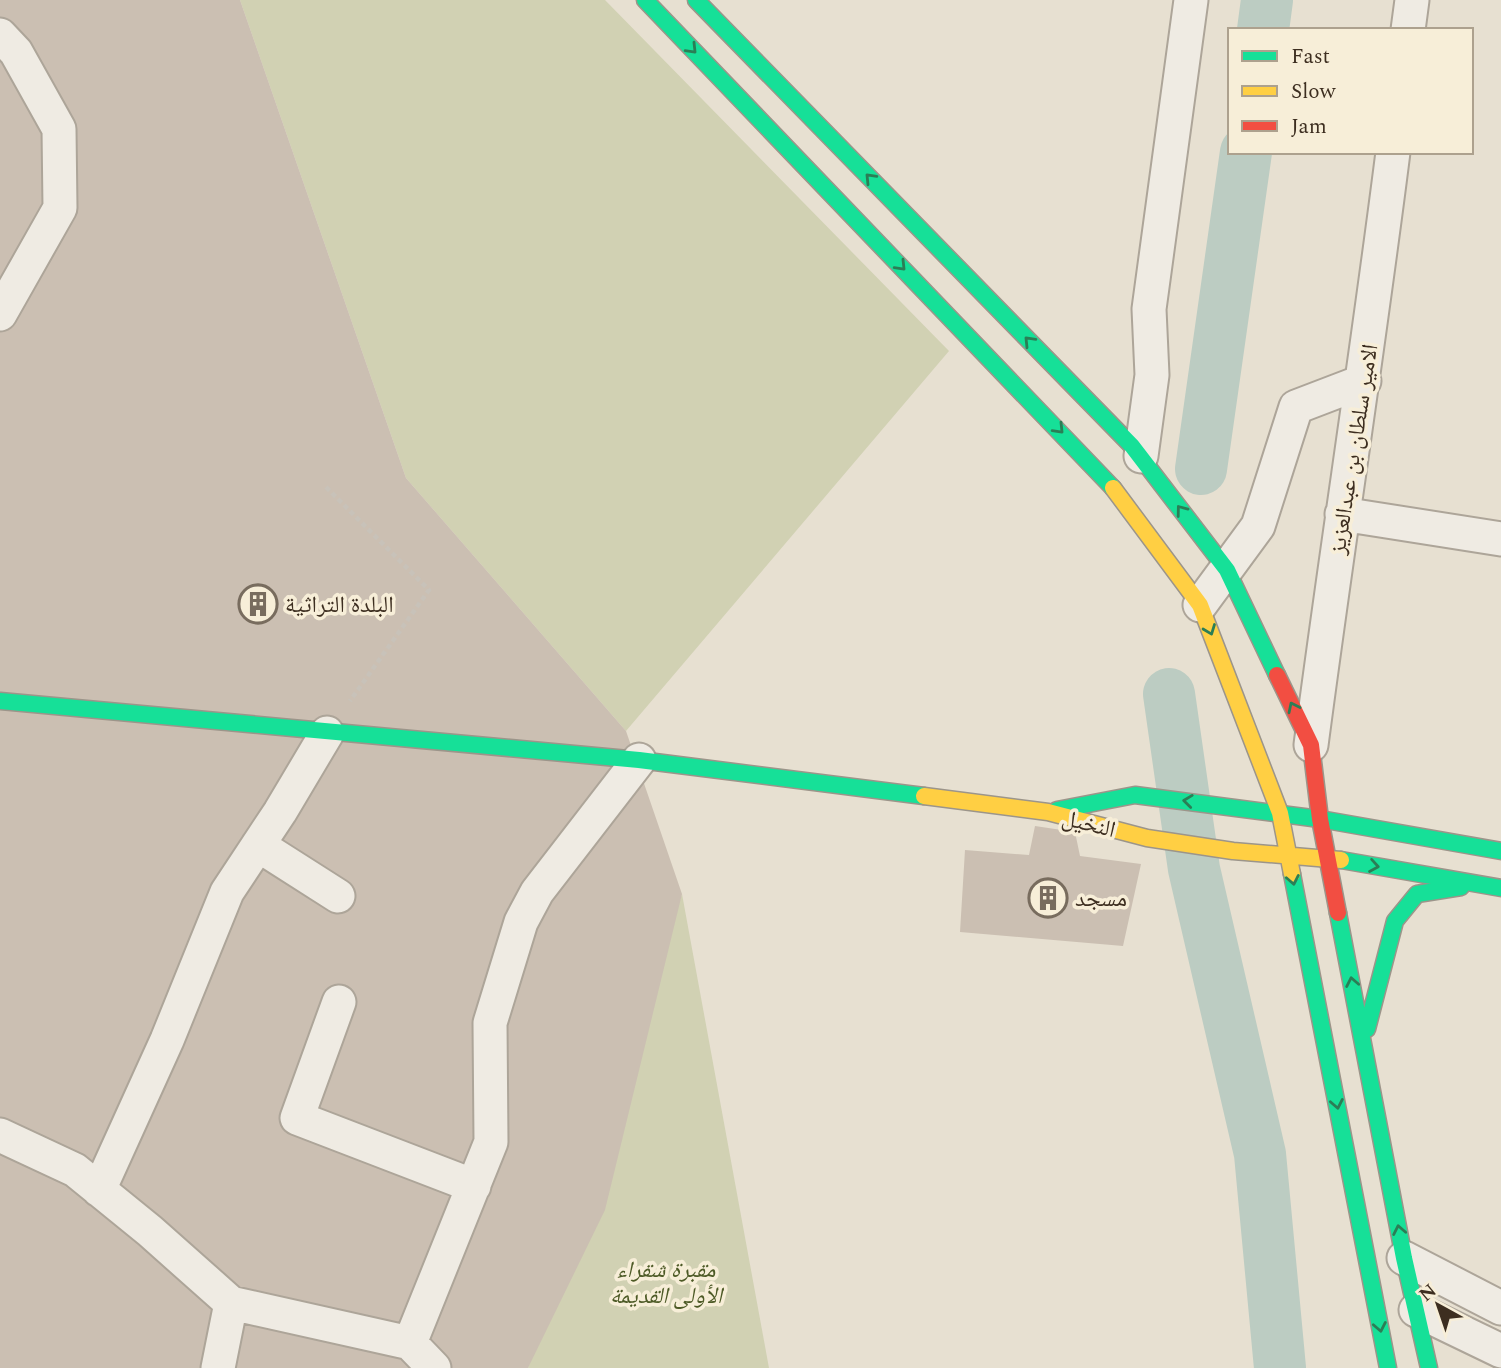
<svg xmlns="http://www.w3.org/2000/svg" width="1501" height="1368" font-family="Spectral,'Noto Naskh Arabic',serif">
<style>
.cemetery{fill:#d1d1b3}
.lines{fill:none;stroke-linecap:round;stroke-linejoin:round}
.river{stroke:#bcccc2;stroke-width:52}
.building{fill:#cbbfb2}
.street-casing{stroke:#ada599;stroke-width:37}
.fast-casing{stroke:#9c958a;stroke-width:19}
.slow-casing{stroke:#9c958a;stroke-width:19}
.jam-casing{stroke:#9c958a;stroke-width:19}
.path{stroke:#c8c2b9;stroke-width:4.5;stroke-dasharray:5 3.5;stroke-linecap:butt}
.street{stroke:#efebe3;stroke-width:33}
.fast{stroke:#16e098;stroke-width:16}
.slow{stroke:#ffcf43;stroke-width:16}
.jam{stroke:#f24e42;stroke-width:16}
.oneway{stroke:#2b7e56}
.labels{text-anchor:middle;stroke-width:7;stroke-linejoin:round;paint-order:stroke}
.street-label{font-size:23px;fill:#3d2e20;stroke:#f7eed8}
.poi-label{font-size:23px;fill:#3d2e20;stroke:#f7eed8;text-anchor:start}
.park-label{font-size:23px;font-style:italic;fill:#4d5a26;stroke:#f7eed8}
</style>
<rect width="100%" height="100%" fill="#e7e0d1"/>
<path class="cemetery" d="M240,0H605L949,351L626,731L406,478Z
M682,894L769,1368H528Z"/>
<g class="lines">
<path class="river" d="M1263,30L1267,0
M1201,469L1246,152
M1169,694L1194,869L1260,1154L1280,1368"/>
</g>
<path class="building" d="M0,0H240L406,478L626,731L682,894L605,1210L528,1368H0Z
M1035,826L1075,832L1080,856L1141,864L1123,946L960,932L965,850L1029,855Z"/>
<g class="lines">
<g class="street-casing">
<path id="street" d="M1408,30L1412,0
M0,35L16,52L59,129L60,208L0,314
M1141,456L1152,375L1149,309L1191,0
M1342,514L1501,539
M1200,605L1258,526L1296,407L1364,381
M1311,745C1337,547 1368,350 1393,152
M258,845L338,896
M339,1002L297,1118L474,1186
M0,1135L75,1170L150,1231L231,1303L410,1343L434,1368
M99,1190L167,1040L227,892L280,812L327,733
M1404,1258L1501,1308
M1416,1310L1501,1351
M410,1343L491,1142L490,1023L521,922L537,892L639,760
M218,1368L231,1303"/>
</g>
<g class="fast-casing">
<path id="fast" d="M645,0L1113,488
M696,0L1132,446L1227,570L1277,675
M0,701L639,760L924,796
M1057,810L1135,795L1320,819L1501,851
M1341,860L1501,888
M1292,874L1388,1368
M1338,913L1404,1258L1429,1368
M1367,1029L1395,921L1417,894L1461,887"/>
</g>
<g class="slow-casing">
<path id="slow" d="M1113,488L1200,605L1280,813L1292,874
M924,796L1048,812L1147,838L1233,851L1341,860"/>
</g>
<g class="jam-casing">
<path id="jam" d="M1277,675L1311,745L1320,819L1338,913"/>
</g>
<path class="path" d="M326,487L429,590L350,701"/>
<use href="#street" class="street"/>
<use href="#fast" class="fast"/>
<use href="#slow" class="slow"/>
<use href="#jam" class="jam"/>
</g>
<defs><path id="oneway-chevron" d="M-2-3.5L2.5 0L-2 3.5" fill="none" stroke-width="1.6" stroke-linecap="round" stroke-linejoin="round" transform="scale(1.75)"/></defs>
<g class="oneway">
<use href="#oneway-chevron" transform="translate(692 49) rotate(46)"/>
<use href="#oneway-chevron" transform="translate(870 178) rotate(-134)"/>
<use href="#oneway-chevron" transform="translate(901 266) rotate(46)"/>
<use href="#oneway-chevron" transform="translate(1029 341) rotate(-134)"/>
<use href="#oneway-chevron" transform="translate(1059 429) rotate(46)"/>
<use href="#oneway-chevron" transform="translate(1181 510) rotate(-127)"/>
<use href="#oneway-chevron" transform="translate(1210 630) rotate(69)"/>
<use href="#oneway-chevron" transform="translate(1293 707) rotate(-116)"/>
<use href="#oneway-chevron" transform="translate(1188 801) rotate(-173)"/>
<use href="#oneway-chevron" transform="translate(1374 866) rotate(10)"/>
<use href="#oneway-chevron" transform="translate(1293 880) rotate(79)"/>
<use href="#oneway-chevron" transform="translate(1352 982) rotate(-101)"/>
<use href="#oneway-chevron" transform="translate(1337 1104) rotate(79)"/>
<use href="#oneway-chevron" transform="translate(1399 1230) rotate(-101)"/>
<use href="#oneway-chevron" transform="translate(1380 1327) rotate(79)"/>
</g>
<defs>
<g id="building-ring" transform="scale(2.0125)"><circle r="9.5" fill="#f7eed8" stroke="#786c5e" stroke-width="1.5"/><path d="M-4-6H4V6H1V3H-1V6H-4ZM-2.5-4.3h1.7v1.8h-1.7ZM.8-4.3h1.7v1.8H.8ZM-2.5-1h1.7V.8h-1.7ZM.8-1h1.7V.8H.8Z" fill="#786c5e"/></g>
</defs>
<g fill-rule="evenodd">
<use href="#building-ring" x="258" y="604"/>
<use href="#building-ring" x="1048" y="898"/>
</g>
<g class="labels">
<g class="street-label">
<text transform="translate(1353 449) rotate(-81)" y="8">الامير سلطان بن عبدالعزيز</text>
<text transform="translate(1089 823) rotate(14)" y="8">النخيل</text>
</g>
<g class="poi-label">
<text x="285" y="612">البلدة التراثية</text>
<text x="1075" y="906">مسجد</text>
</g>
<g class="park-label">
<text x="666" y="1277">مقبرة شقراء<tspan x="666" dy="26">الأولى القديمة</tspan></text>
</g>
</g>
<rect x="1228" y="28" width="245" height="126" fill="#f7eed8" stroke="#ada18e" stroke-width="2"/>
<rect x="1242" y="51" width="35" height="10" fill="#16e098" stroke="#ada18e" stroke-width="2"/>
<text x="1291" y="63" font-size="21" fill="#3d2e20">Fast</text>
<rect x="1242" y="86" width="35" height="10" fill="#ffcf43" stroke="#ada18e" stroke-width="2"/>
<text x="1291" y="98" font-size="21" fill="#3d2e20">Slow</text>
<rect x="1242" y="121" width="35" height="10" fill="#f24e42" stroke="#ada18e" stroke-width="2"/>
<text x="1291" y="133" font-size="21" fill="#3d2e20">Jam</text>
<g transform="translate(1438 1305) rotate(320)" stroke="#f7eed8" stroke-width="5" paint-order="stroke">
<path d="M0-5L12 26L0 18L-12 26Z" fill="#3d2e20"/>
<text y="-10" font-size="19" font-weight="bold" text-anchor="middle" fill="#3d2e20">N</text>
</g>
</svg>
